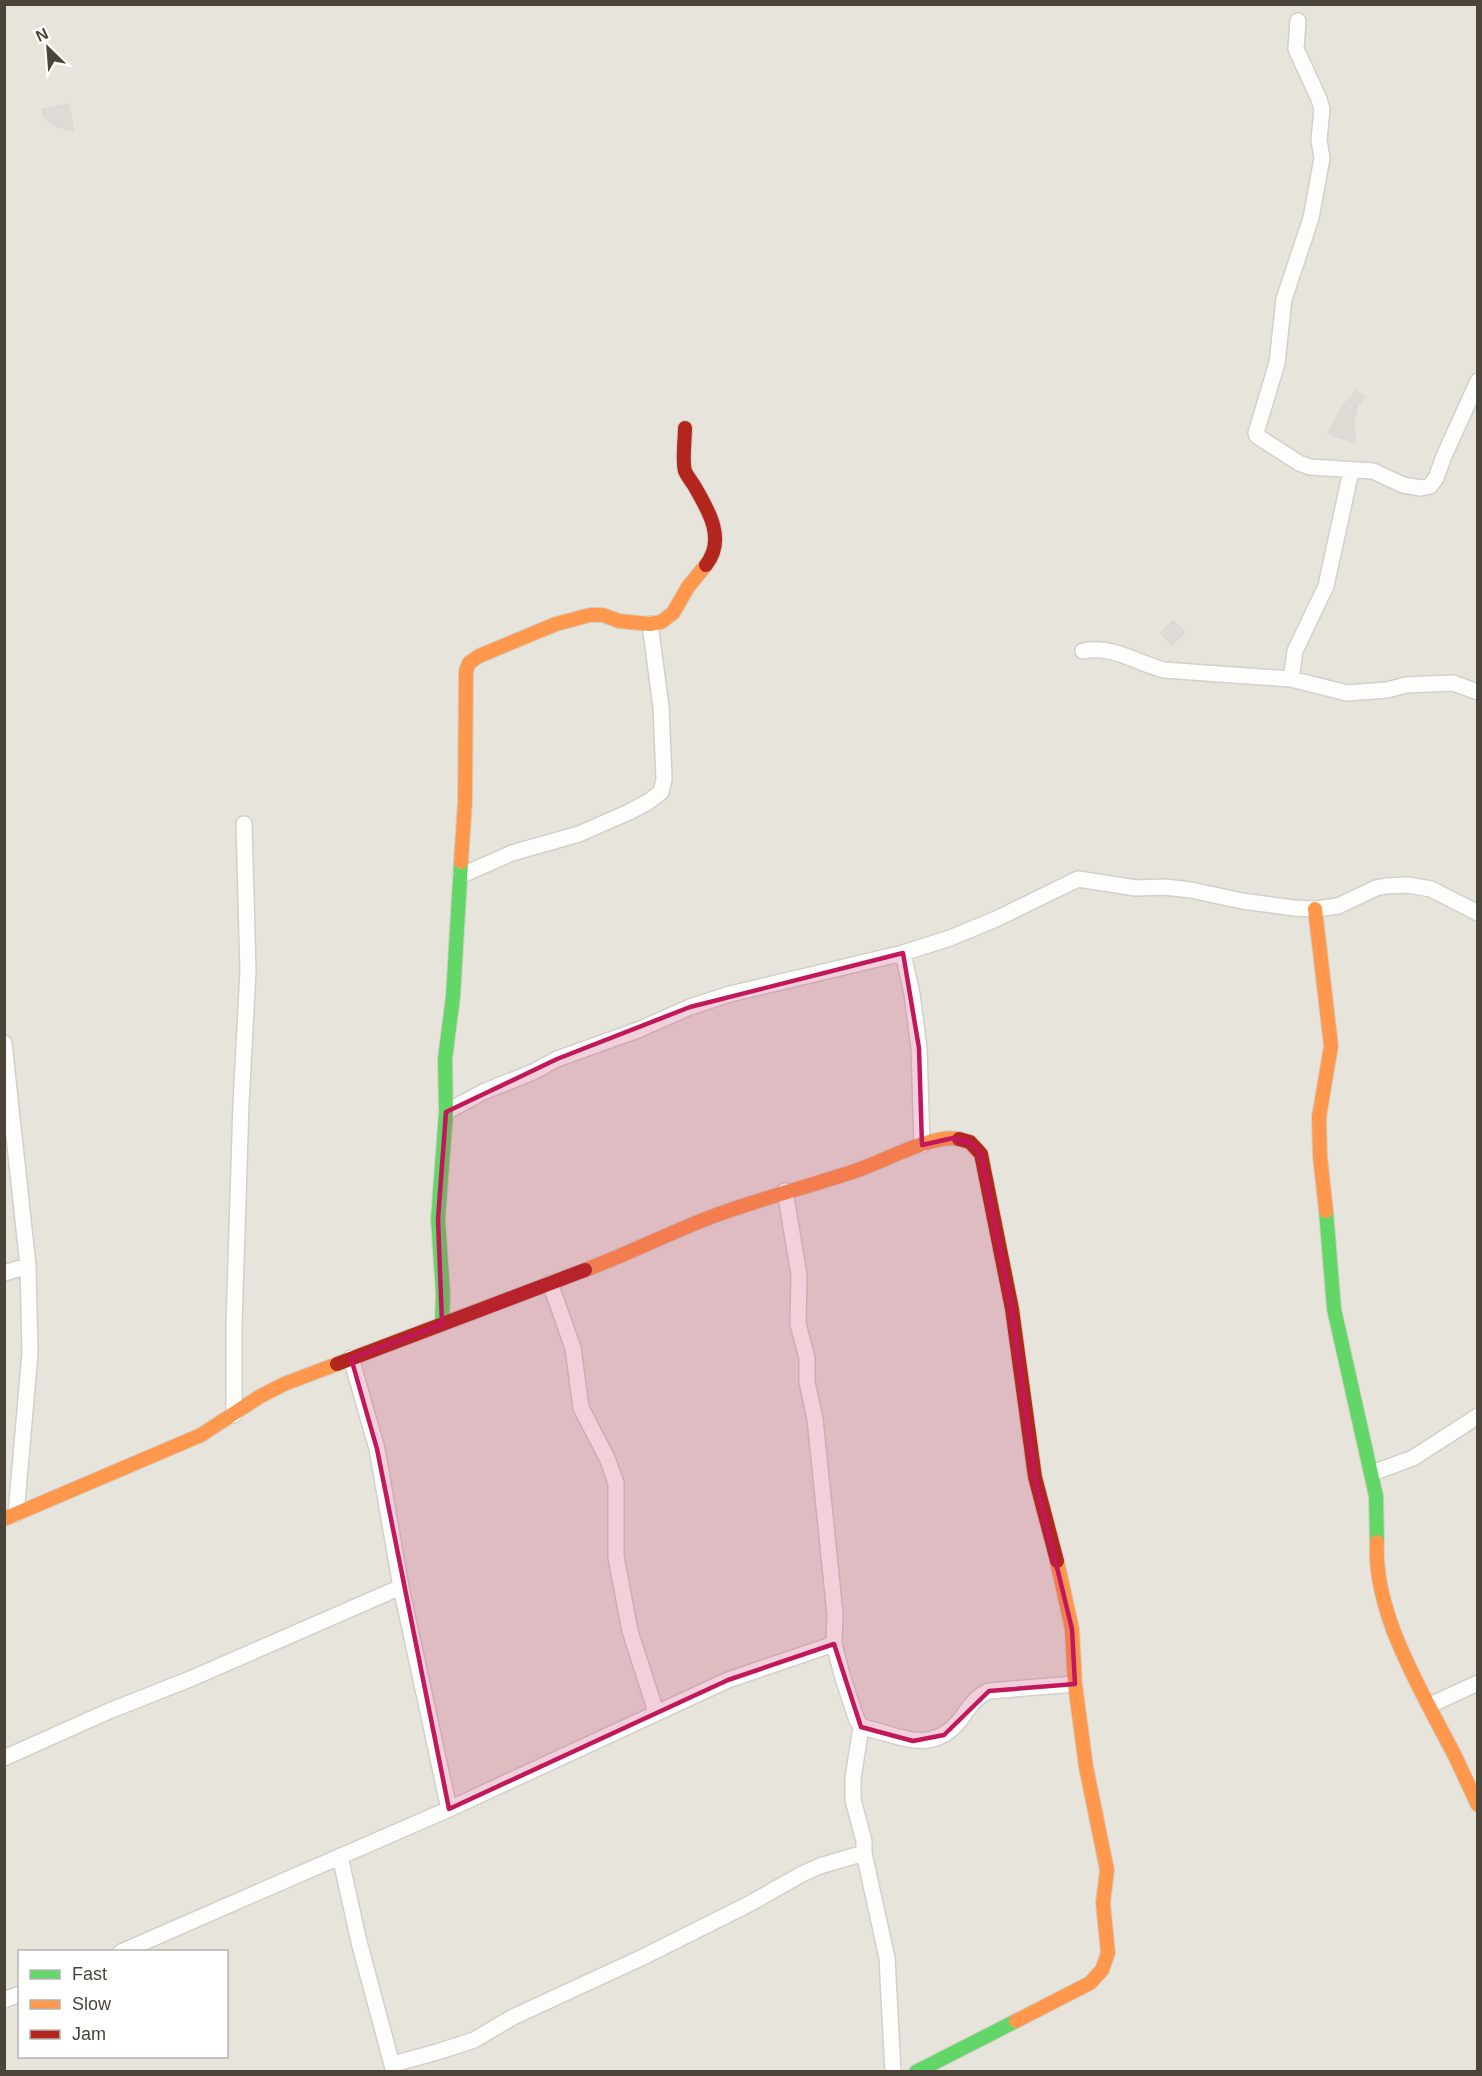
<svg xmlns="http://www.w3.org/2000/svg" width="1482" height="2076" font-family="Arial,sans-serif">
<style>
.residential{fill:#e7e4dc;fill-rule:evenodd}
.building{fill:#dedbd6;stroke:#dcd9d4;stroke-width:1.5}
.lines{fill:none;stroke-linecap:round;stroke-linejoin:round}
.street-casing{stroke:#d2d0cb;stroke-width:18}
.fast-casing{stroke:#d3cfc5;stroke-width:16}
.slow-casing{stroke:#d3cfc5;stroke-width:16}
.jam-casing{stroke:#d3cfc5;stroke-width:16}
.street{stroke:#fdfdfc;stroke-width:15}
.fast{stroke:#63d668;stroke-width:14}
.slow{stroke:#ff974d;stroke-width:14}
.jam{stroke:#b3261e;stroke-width:14}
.marked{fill:#c2185b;fill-opacity:0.2;stroke:#c2185b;stroke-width:4.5;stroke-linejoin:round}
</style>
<rect width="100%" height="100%" fill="#f4f2ee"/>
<path class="residential" d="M5,5H1477V2071L5,2072ZM20,1952H226V2056H20Z"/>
<path class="building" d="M68,104L74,131L55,126L44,117L42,109Z
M1356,391L1365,397L1357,406L1354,421L1355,443L1328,433L1343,406Z
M1173,621L1185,632L1172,645L1161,633Z"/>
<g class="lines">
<g class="street-casing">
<path id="street" d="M1298,21L1296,49L1319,99L1322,109L1319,140L1322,158L1311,218L1284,299L1277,363L1256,433L1257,436L1299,463L1310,467L1373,471L1403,485L1421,488L1430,486L1436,478L1444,456L1478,381
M1083,651C1113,645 1134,662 1164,670L1291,679L1347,693L1387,690L1406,685L1453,683L1478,692
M1291,679L1295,651L1326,586L1351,471
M460,876L512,853L579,834L629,812L648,802L661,792L664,779L661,707L650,624
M903,953L912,994L919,1048L922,1145
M4,1043L28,1266
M446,1112L483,1092L533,1072L557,1059L638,1030L690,1007L730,994L903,953L950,938L996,919L1078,879L1136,888L1164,887L1191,890L1242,901L1294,908L1315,909L1338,906L1376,888L1386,886L1408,885L1431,889L1478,913
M785,1191L799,1275L798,1324L807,1358V1382L815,1419L835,1614L834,1644L842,1675L856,1718L861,1727L853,1778V1800L864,1841V1853L887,1958L893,2072
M4,1273L28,1266L30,1353L16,1514
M550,1283L573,1348L581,1408L607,1458L616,1483V1557L630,1631L656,1712
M351,1358L377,1449L401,1587L449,1809
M234,1415V1326L241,1103L248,971L244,824
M1372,1473L1413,1458L1478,1416
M1430,1705L1478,1683
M861,1727C899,1734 930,1757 960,1720C968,1709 976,1696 989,1691L1075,1684
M4,1758L109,1711L190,1679L401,1587
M340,1856L359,1942L394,2072
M121,1952L449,1809L728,1680L834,1644
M4,2000L20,1994
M393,2064L437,2052L474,2040L513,2017L643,1957L749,1904L802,1874L820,1866L864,1853"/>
</g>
<g class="fast-casing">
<path id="fast" d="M1326,1211L1334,1309L1376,1496L1377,1542
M442,1324L443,1294L438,1219L446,1112L445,1059L453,997L461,862
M916,2072L1016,2021"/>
</g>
<g class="slow-casing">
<path id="slow" d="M461,862L465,802L466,671L469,663L479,656L556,624L590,615H603L619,621L650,624L661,622L673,613L688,587L706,565
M1315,909L1331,1046L1319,1117L1320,1156L1326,1211
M585,1270C628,1254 669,1233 711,1217C759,1199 807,1187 855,1171C881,1163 933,1133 959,1139
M4,1519L201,1435L259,1397L284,1384L337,1364
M1377,1542C1373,1609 1416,1681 1446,1739C1458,1760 1467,1783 1478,1805
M1016,2021L1090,1983L1102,1970L1108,1953L1103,1903L1107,1870L1086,1767L1075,1684L1072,1629L1057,1561"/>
</g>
<g class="jam-casing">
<path id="jam" d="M685,428C685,439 682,461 685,471C687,476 692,482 695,487C709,511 726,540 706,565
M959,1139L970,1142L981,1154L1012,1309L1035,1477L1057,1561
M337,1364L585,1270"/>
</g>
<use href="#street" class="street"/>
<use href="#fast" class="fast"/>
<use href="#slow" class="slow"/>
<use href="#jam" class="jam"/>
</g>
<path class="marked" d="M903,953L919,1048L922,1145L953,1138L970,1142L981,1154L1012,1309L1035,1477L1072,1629L1075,1684L989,1691L944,1735L913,1741L861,1727L834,1644L728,1680L449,1809L377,1449L351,1358L442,1324L438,1219L446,1112L557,1059L690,1007Z"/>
<rect width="1482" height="2076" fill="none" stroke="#4b4439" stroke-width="12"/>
<rect x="18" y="1950" width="210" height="108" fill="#ffffff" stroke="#b7b4b0" stroke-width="1.5"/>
<rect x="30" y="1970" width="30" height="9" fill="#63d668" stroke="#b7b4b0" stroke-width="1.5"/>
<text x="72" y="1980" font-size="18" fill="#4b4439">Fast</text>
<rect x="30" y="2000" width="30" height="9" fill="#ff974d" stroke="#b7b4b0" stroke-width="1.5"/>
<text x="72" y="2010" font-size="18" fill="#4b4439">Slow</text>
<rect x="30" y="2030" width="30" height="9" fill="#b3261e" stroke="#b7b4b0" stroke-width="1.5"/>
<text x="72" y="2040" font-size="18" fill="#4b4439">Jam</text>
<g transform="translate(48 48) rotate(335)" stroke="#ffffff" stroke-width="4.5" paint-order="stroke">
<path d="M0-4.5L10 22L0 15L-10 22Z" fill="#4b4439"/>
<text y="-9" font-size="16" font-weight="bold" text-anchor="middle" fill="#4b4439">N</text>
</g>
</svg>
